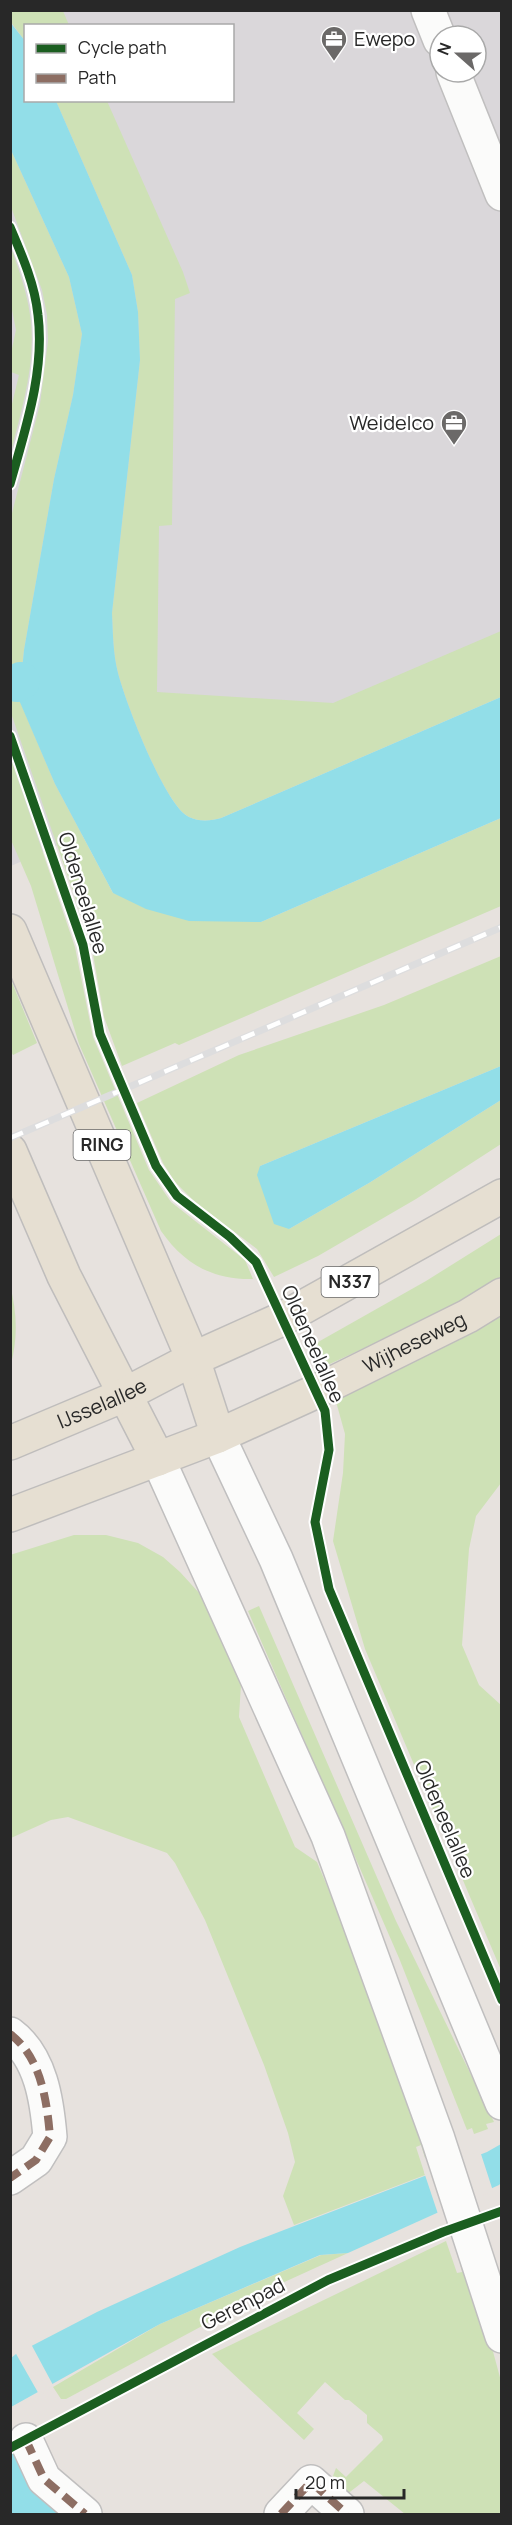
<svg xmlns="http://www.w3.org/2000/svg" width="512" height="2525" font-family="Manrope,sans-serif">
<style>
.industrial{fill:#dad7da;fill-rule:evenodd}
.green{fill:#cee1b6}
.water{fill:#92dee8}
.pier{fill:#e7e2de}
.lines{fill:none;stroke-linecap:round;stroke-linejoin:round}
.canal{stroke:#92dee8;stroke-width:38}
.minor-casing{stroke:#c0bfbf;stroke-width:36}
.secondary-casing{stroke:#c0bfbf;stroke-width:36}
.primary-casing{stroke:#bfbdbc;stroke-width:36}
.minor{stroke:#fbfbfa;stroke-width:33}
.secondary{stroke:#fbfbfa;stroke-width:33}
.primary{stroke:#e6dfd2;stroke-width:33}
.rail-casing{stroke:#ddddde;stroke-width:7}
.rail{stroke:#fff;stroke-width:4.5;stroke-dasharray:14;stroke-linecap:butt}
.quiet{stroke:#8d6e63;stroke-width:8;stroke-dasharray:15 8;stroke-linecap:butt}
.cycleway-casing{stroke:#fff;stroke-width:13}
.cycleway{stroke:#1b5e20;stroke-width:9}
.labels{text-anchor:middle;stroke-width:4.5;stroke-linejoin:round;paint-order:stroke}
.shield{fill:#fff;stroke:#686868;stroke-width:1.5}
.shield-label{font-size:18px;font-weight:bold;fill:#282828}
.poi-label{font-size:20px;fill:#282828;stroke:#fff;text-anchor:start}
.street-label{font-size:20px;fill:#282828;stroke:#fff}
</style>
<rect width="100%" height="100%" fill="#e7e2de"/>
<path class="industrial" d="M10,11H502L501,647L11,866ZM26,26H232V100H26ZM440,36H476V72H440Z"/>
<path class="green" d="M11,11H63L69,25L26,26L25,41L11,22Z
M56,101H107L183,272L190,293L175,299L172,525L159,526L157,692L333,703L501,631V697L221,818C211,821 199,822 189,817C165,806 125,701 118,673C113,653 113,634 112,613L140,360L138,312L132,275Z
M11,150L69,277L82,334L73,395L54,479L24,650L19,699L55,784L113,893L261,922L501,818V906L179,1045L175,1043L122,1066L104,1017L91,943L11,713V517L40,404L48,341L47,315L42,290L11,207Z
M11,248C19,270 27,292 30,315C37,361 22,408 11,452V408L19,375L11,372V353L16,330L11,305Z
M11,759L75,947L93,1037L149,1170L171,1202L245,1260L253,1279C213,1280 184,1264 161,1231L79,1044L31,886L11,840Z
M501,956V1066L260,1166L289,1229L369,1183L501,1100V1144L416,1199L318,1256L274,1277L257,1249L195,1202L175,1182L163,1163L137,1103L239,1055L384,1005Z
M11,980L37,1043L13,1055L10,1050Z
M501,1234V1279L451,1308L321,1368L311,1346L426,1281Z
M10,1285C17,1312 18,1337 11,1364Z
M501,1310V1483L476,1516L469,1549L462,1645L479,1685L501,1705V1970L365,1649L333,1541L343,1473L345,1434L335,1398Z
M74,1535H106L138,1543L163,1557L180,1572L201,1595L241,1684L239,1717L295,1847L317,1862L379,2010L434,2154L425,2158L421,2145L416,2147L425,2175L294,2225L283,2196L295,2162L288,2133L264,2065L205,1920L175,1863L167,1853L68,1817L51,1820L11,1838L10,1555Z
M259,1606L396,1921L494,2122L486,2124L488,2129L474,2134L472,2128L467,2130L399,1958L248,1611Z
M446,2241L457,2273L462,2272L458,2255L466,2252L501,2381V2514H405L364,2481L346,2495L338,2487L333,2476L336,2468L346,2477L383,2440L382,2436L367,2423V2415L349,2400H345L325,2382L297,2413L314,2429L304,2440L212,2354Z
M348,2253L245,2300L204,2325L66,2399H61L53,2387L160,2324L321,2255Z"/>
<path class="water" d="M10,22L25,41L26,100L56,101L132,275L138,312L140,360L112,613C113,634 113,653 118,673C125,701 165,806 189,817C199,822 211,821 221,818L501,697V818L261,922L189,921L146,909L113,893L55,784L19,700L24,650L54,479L73,395L82,334L69,277L11,150Z
M501,1066V1100L369,1183L289,1229L274,1224L257,1175L260,1166Z
M501,2144V2183L499,2185L348,2253L320,2255L160,2324L11,2407V2358L16,2354L97,2312L240,2247L487,2152Z
M10,2443L70,2514H11Z"/>
<path class="pier" d="M480,2151L493,2191L438,2214L424,2172Z
M31,2344L53,2385L40,2396L15,2352Z"/>
<g class="lines">
<path class="canal" d="M17,683L21,681"/>
<g class="minor-casing">
<path id="minor" d="M428,10L440,40
M453,72L502,194
M10,2034C41,2057 47,2101 50,2137L36,2160L10,2178
M26,2440L44,2479L85,2514
M281,2514L311,2482L347,2514"/>
</g>
<g class="secondary-casing">
<path id="secondary" d="M218,1436L276,1559L502,2103
M158,1459L328,1836L438,2139L502,2336"/>
</g>
<g class="primary-casing">
<g id="primary">
<path d="M10,931L193,1359L218,1436"/>
<path d="M10,1151L64,1276L158,1459"/>
<path id="s1" d="M10,1443L124,1395L193,1359L282,1319L502,1196"/>
<path id="s2" d="M10,1515L218,1436L317,1391L468,1316L502,1295"/>
</g>
</g>
<use href="#minor" class="minor"/>
<use href="#secondary" class="secondary"/>
<use href="#primary" class="primary"/>
<g class="rail-casing">
<path id="rail" d="M10,1138L502,927"/>
</g>
<use href="#rail" class="rail"/>
<path class="quiet" d="M10,2034C41,2057 47,2101 50,2137L36,2160L10,2178
M26,2440L44,2479L85,2514
M281,2514L311,2482L347,2514"/>
<g class="cycleway-casing">
<path id="cycleway" d="M10,227C22,255 35,285 38,315C45,372 25,430 10,484
M10,736L83,945L100,1034L156,1166L177,1196L230,1237L256,1262L325,1411L329,1450L315,1522L329,1589L502,2000
M10,2448L328,2280L443,2232L502,2211"/>
</g>
<use href="#cycleway" class="cycleway"/>
</g>
<defs>
<g id="office-pin" transform="scale(1.35)"><path d="M0 17L-7.5 6A9.5 9.5 0 1 1 7.5 6Z" fill="#6b6968" stroke="#fff"/><path d="M-6-3h4V-5.5h4V-3h4V5H-6ZM-1-4.5V-3h2v-1.5ZM-6 0V1H6V0Z" fill="#fff"/></g>
</defs>
<g fill-rule="evenodd">
<use href="#office-pin" x="334" y="39"/>
<use href="#office-pin" x="454" y="423"/>
</g>
<g class="labels">
<g class="shield">
<rect x="73.5" y="1130" width="57" height="30" rx="4.5"/>
<rect x="321.5" y="1267" width="57" height="30" rx="4.5"/>
</g>
<g class="shield-label">
<text x="102" y="1151">RING</text>
<text x="350" y="1288">N337</text>
</g>
<g class="poi-label">
<text x="354" y="46">Ewepo</text>
<text x="434" y="430" text-anchor="end">Weidelco</text>
</g>
<g class="street-label">
<text transform="translate(83 893) rotate(73)" y="7">Oldeneelallee</text>
<text dy="7" stroke="none"><textPath href="#s2" startOffset="440">Wijheseweg</textPath></text>
<text transform="translate(313 1344) rotate(66)" y="7">Oldeneelallee</text>
<text dy="7" stroke="none"><textPath href="#s1" startOffset="100">IJsselallee</textPath></text>
<text transform="translate(445 1819) rotate(67)" y="7">Oldeneelallee</text>
<text transform="translate(243 2304) rotate(-27)" y="7">Gerenpad</text>
</g>
</g>
<rect width="512" height="2525" fill="none" stroke="#282828" stroke-width="24"/>
<rect x="24" y="24" width="210" height="78" fill="#ffffff" stroke="#a9a9a9" stroke-width="1.5"/>
<rect x="36" y="44" width="30" height="9" fill="#1b5e20" stroke="#a9a9a9" stroke-width="1.5"/>
<text x="78" y="54" font-size="18" fill="#282828">Cycle path</text>
<rect x="36" y="74" width="30" height="9" fill="#8d6e63" stroke="#a9a9a9" stroke-width="1.5"/>
<text x="78" y="84" font-size="18" fill="#282828">Path</text>
<g transform="translate(458 54) rotate(291)"><circle r="28" fill="#ffffff" stroke="#a9a9a9" stroke-width="1.5"/>
<path d="M0-4.5L10 22L0 15L-10 22Z" fill="#6b6968"/>
<text y="-9" font-size="16" font-weight="bold" text-anchor="middle" fill="#282828">N</text>
</g>
<path d="M296 2489v9h108v-9" fill="none" stroke="#282828" stroke-width="3"/>
<text x="305" y="2489" font-size="18" fill="#282828" stroke="#ffffff" stroke-width="4.5" paint-order="stroke">20 m</text>
</svg>
